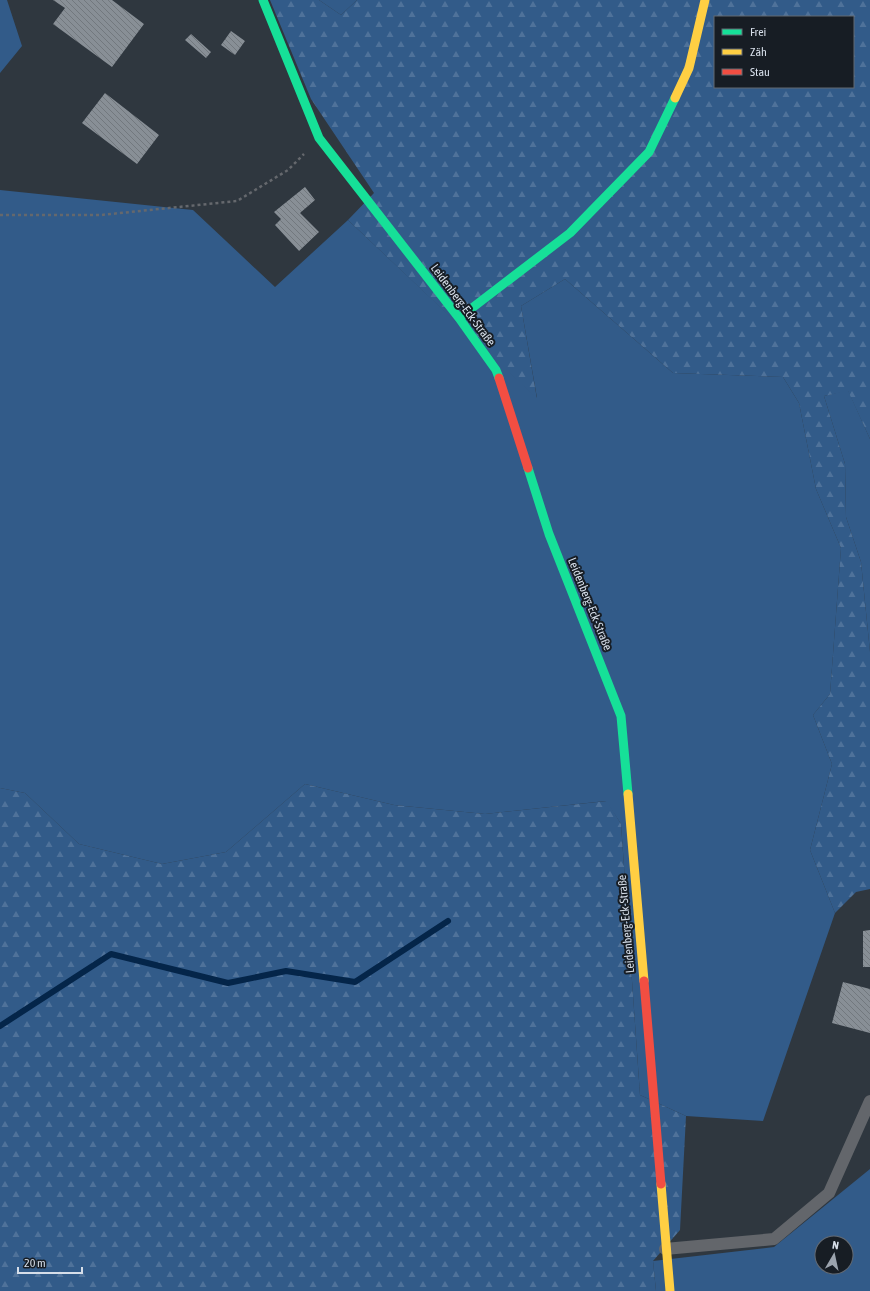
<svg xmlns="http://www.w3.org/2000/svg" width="870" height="1291" font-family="'Asap Condensed',sans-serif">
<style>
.grass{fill:#325b89;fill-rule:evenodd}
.forest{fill:url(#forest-firs);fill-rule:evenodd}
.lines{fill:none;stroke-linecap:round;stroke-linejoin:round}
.stream{stroke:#042549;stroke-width:6}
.building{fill:url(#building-back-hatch)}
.path{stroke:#65686d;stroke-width:2.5;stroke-dasharray:3 3;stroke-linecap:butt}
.lane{stroke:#63666b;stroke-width:12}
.fast{stroke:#16e098;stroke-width:9}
.slow{stroke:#ffcf43;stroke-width:9}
.jam{stroke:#f24e42;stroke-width:9}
.labels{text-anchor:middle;stroke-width:4;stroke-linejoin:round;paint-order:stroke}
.street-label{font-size:12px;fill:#d6dee9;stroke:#171d24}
</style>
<defs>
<pattern id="forest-firs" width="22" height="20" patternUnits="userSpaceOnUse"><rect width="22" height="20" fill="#325b89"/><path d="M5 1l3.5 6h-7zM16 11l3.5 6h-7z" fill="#4f729a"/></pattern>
<pattern id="building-back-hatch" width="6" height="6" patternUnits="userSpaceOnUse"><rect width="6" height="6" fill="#888f96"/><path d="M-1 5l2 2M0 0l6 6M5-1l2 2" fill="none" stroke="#72787e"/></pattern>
</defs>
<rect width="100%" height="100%" fill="#2f373f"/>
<path class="grass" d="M0,0H7L22,46L0,73Z
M319,0H357L341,15Z
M0,190L193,210L275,287L348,220L537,398L521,306L565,279L673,373L783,377L799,403L816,489L841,548L830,694L813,715L832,764L810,850L835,913L763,1121L686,1116L640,1095L621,824L606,801L485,814L394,805L305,784L226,852L162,864L79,844L25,793L0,788Z
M848,390L870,439V652L861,562L846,517L845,464L824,396Z
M870,1169V1291H656L653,1261L774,1247ZM822,1243H846V1267H822Z"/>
<path class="forest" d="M270,0H319L341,15L357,0H870V439L848,391L824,396L845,464L846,517L861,562L870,652V889L856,892L835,913L810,850L832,764L813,715L830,694L841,548L816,489L799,403L783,377L673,373L565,279L521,306L537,399L348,220L374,193L311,99ZM715,17H853V87H715Z
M305,784L394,805L485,814L607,801L621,824L640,1095L686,1116L680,1230L653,1261L656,1291H0V788L25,793L79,844L162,864L226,852Z"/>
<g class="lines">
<path class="stream" d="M0,1026L111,954L228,983L286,971L355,982L448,921"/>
</g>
<path class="building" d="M53,0H112L144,24L112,67L53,24L65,8Z
M231,31L245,41L235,55L221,45Z
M191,34L211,52L206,58L185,40Z
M105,93L159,135L137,164L82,123Z
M305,187L315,200L300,213L319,232L299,251L275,225L281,219L274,212Z
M870,930V967H863V931Z
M843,982L870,989V1033L832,1023Z"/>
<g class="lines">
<path class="path" d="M0,215H101L237,201L288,170L304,154"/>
<path class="lane" d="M665,1249L774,1239L829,1193L870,1101"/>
<path class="fast" d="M263,0L319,138L459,318L496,370L499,378
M459,318L570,233L649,152L675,98
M528,468L549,534L621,716L628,794"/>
<path class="slow" d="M675,98L689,68L705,0
M628,794L644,981
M661,1184L670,1291"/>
<path class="jam" d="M499,378L528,468
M644,981L661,1184"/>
</g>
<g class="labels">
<g class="street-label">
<text transform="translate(463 305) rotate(53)" y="4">Leidenberg-Eck-Straße</text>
<text transform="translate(590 604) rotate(68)" y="4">Leidenberg-Eck-Straße</text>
<text transform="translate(626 924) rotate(-95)" y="4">Leidenberg-Eck-Straße</text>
</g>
</g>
<rect x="714" y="16" width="140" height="72" fill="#171d24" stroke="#636a73"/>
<rect x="722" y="29" width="20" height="6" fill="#16e098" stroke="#636a73"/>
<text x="750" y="36" font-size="12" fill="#d6dee9">Frei</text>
<rect x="722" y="49" width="20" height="6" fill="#ffcf43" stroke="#636a73"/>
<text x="750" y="56" font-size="12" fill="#d6dee9">Zäh</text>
<rect x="722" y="69" width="20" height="6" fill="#f24e42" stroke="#636a73"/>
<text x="750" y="76" font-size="12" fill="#d6dee9">Stau</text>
<g transform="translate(834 1255) rotate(9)"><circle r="19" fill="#171d24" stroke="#636a73"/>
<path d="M0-3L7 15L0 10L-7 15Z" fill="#9ca4ae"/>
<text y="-6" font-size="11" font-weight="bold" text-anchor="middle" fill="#d6dee9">N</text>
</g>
<path d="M18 1267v6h64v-6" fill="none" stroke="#d6dee9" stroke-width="2"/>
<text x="24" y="1267" font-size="12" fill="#d6dee9" stroke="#171d24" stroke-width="3" paint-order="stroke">20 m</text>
</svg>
